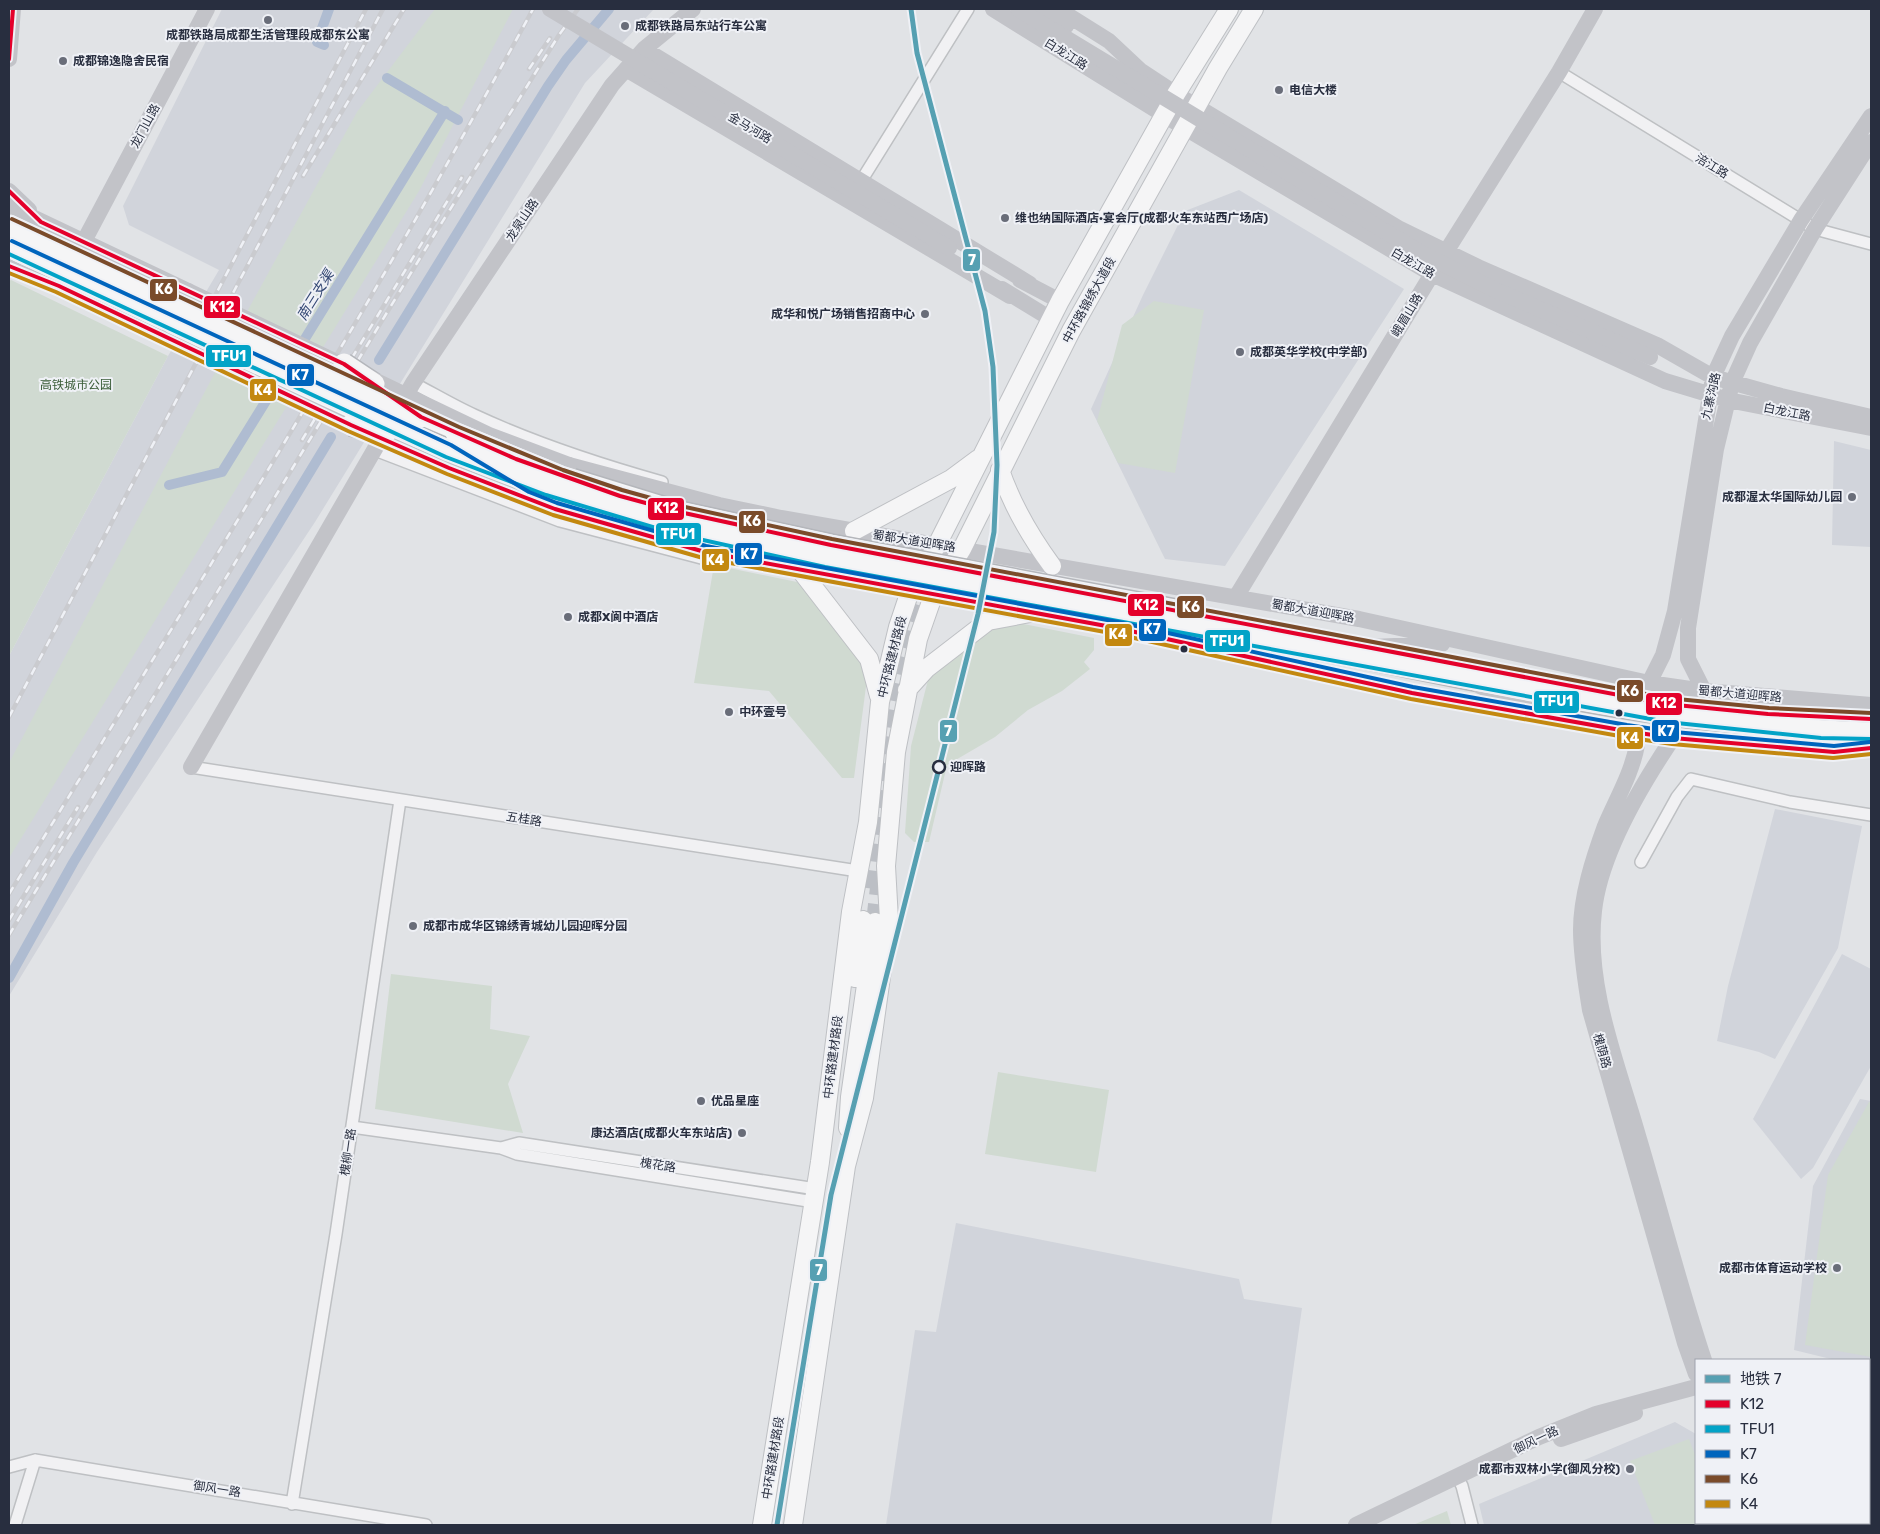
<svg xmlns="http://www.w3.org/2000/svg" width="1880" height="1534" font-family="Rubik,'Noto Sans SC',sans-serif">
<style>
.built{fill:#d1d4db}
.green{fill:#d0dad1}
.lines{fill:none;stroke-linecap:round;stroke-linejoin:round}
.canal{stroke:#afbcd1;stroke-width:10}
.primary-tunnel{stroke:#bcbfc5;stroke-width:18;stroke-dasharray:18 9;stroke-linecap:butt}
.street-casing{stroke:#bec0c3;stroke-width:14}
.primary-casing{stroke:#bec0c4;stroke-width:20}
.highway-casing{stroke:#b4b6bb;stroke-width:24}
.street{stroke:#f1f1f3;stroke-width:11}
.secondary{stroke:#c2c3c8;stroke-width:16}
.primary{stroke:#f5f5f6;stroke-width:18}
.highway{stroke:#f5f5f6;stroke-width:21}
.rail-casing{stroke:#cacbcf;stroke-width:4.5}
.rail{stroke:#eff1f6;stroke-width:2.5;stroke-dasharray:8;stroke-linecap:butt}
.highway-bridge-casing{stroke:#b4b6bb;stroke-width:24;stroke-linecap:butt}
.secondary-bridge{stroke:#c2c3c8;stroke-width:16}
.highway-bridge{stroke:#f5f5f6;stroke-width:21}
.bus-1-casing{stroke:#eff1f6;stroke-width:8}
.bus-2-casing{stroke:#eff1f6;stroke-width:8}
.bus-3-casing{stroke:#eff1f6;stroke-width:8}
.bus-4-casing{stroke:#eff1f6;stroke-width:8}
.bus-5-casing{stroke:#eff1f6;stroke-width:8}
.bus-1{stroke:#e4002b;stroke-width:4}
.bus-2{stroke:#02a3c7;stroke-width:4}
.bus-3{stroke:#0065bd;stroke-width:4}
.bus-4{stroke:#7a4b2a;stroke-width:4}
.bus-5{stroke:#c38810;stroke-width:4}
.metro-1-casing{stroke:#eff1f6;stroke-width:9}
.metro-1{stroke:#56a0b2;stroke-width:5}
.poi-dot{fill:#696d79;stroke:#eff1f6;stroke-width:2}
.bus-dot{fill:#282e3f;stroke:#eff1f6;stroke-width:2}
.stop-dot{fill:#eff1f6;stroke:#282e3f;stroke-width:2.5}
.labels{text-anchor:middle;stroke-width:4;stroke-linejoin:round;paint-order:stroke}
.poi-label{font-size:12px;font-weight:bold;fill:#282e3f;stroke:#eff1f6;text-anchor:start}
.street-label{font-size:12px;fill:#282e3f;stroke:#eff1f6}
.park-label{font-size:12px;fill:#385b36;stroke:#eff1f6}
.stop-label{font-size:12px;font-weight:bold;fill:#282e3f;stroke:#eff1f6;text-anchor:start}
.water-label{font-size:14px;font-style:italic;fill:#334773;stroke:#eff1f6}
.line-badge{stroke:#eff1f6;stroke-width:2}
.badge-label{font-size:14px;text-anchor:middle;font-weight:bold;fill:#fff}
</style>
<rect width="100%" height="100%" fill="#e1e3e6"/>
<path class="built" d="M222,9H654L585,83L315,522L97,852L9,996V656L168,356L219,270L129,225L123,206Z
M1239,190L1404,289L1225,566L1165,559L1091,409L1143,295L1185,211Z
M1834,441L1871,450V547L1832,545Z
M1775,809L1862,826L1838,948L1775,1059L1759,1052L1717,1041L1728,986Z
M1842,954L1871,969V1066L1813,1168L1801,1179L1753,1119Z
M1860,1099L1871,1101V1369L1869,1368V1360H1835L1794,1350L1813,1186Z
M956,1223L1239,1279L1244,1299L1302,1308L1271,1525H886L915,1330L936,1332Z
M1675,1422L1696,1434V1523H1731L1732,1525H1484L1479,1504Z"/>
<path class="green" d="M435,9H513L419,191L9,858V763L249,308L357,112Z
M11,280L168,356L9,656V281Z
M1154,301L1204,310L1175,473L1118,463L1097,421L1122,325Z
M714,565L797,582L863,663L867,679L854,778H842L769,691L694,683Z
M1009,621L1094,638V650L1084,662L1090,669L1062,691L1028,710L995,737L947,765L929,842H914L905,833L911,746L928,680L993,625Z
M391,974L492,986L490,1029L530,1036L508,1084L523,1133L375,1109Z
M998,1072L1109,1090L1096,1172L985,1154Z
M1869,1102H1871V1357L1805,1345L1828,1175Z
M1689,1439L1696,1457V1523H1722L1723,1525H1655L1630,1461Z
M1447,1511L1451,1525H1413Z"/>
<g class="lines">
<path class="canal" d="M324,45L317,42L329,9
M387,78L458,120
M298,350L445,111
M379,360L548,86L566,60L609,9
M169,485L222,472L277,383
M9,978L73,863L331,437"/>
<path class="primary-tunnel" d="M867,888C881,783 889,677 929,579
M875,922L881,870"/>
<g class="street-casing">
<path id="street" d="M1559,72L1815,229L1871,244
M858,186L968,9
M413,383C434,394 454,406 474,415C534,443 598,464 662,482
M375,450L560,521L705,559
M191,767L858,871
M1641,862L1677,797L1691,779L1790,802L1871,815
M352,1127L501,1148L517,1154L814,1202
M501,1148L519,1143L816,1189
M9,1467L35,1460L426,1525
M1458,1478L1462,1486L1472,1525
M292,1504L336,1234L400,800
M15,1525L35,1460"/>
</g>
<g class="primary-casing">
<path id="primary" d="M1000,470C1012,505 1030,536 1052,566
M854,531L951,479L978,459
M801,571L869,659L879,696
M907,690L927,668L988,621L1030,613
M855,978L863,920
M848,1128L850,1097L875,922
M762,1525L820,1162L851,912L868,822L880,702L898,627L910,591L937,545L1060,301L1176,94L1229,9
M793,1525L846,1166L864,1098L889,920L886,866L896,752L918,639L933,596L962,549L1071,331L1218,68L1254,9"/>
</g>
<g class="highway-casing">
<path id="highway" d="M9,225L180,306
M9,247L172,323
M421,417L456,433L473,438
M1355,656C1525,690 1697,728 1871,733"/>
</g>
<use href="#street" class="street"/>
<path class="secondary" d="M993,9L1185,128L1432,274L1665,381L1728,400L1871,428
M1039,9L1066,26
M1058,9L1109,41L1141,71L1176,94L1400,229L1478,267L1657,345L1713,377L1781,396L1871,417
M644,49L1030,284
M9,59L13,9
M626,69L1010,296
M9,191L29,210
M9,206L188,291
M83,243L207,9
M9,263L165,337
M1020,280L1060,301
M1002,289L1051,319
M569,465L719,505L781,518L1359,619L1649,683L1704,691L1871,705
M526,498L555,509L705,552L1117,628L1291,668L1412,693L1673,738L1834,752L1871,748
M1236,597L1432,274L1559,72L1595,9
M1371,647L1442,644
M1649,683L1663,655L1675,611L1713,377L1732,336L1801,220L1871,116
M1480,686L1526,708
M1704,691L1688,659V628L1716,449L1732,383L1750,343L1815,229L1871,142
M1626,731L1637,745C1632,773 1616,800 1605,826C1593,859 1581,896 1581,930C1581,957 1586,984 1590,1010L1685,1343L1696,1374
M1673,738C1642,784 1600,855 1594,911C1585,988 1619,1067 1639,1139C1661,1213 1680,1288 1704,1360
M191,767L413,383L612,85L644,49L693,9
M1869,1392H1871
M1561,1439L1635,1413
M1758,1523L1759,1525
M1772,1523L1773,1525
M1356,1525L1539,1437L1596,1414L1696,1387"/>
<use href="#primary" class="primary"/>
<use href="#highway" class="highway"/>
<g class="rail-casing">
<path id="rail" d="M529,69L550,38
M303,176L404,9
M188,347L366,9
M302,440L462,177
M9,717L383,9
M9,894C188,602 370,310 533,9
M9,920L78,807
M9,935L431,240L559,35L578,9"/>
</g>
<use href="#rail" class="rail"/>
<g class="highway-bridge-casing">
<path id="highway-bridge" d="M180,306L421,417
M172,323C318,392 463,465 618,512C715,541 815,558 915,577C1061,605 1208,630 1355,656
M344,364L374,384
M351,425L385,434
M456,433L561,476L675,511L831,545L1186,612"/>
</g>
<path class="secondary-bridge" d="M550,9L949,248
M1018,9L1421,253L1491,288L1650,357
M188,291L489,435L569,465
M165,337C284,393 403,450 526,498"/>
<use href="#highway-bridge" class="highway-bridge"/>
<g class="bus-1-casing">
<path id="bus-1" d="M9,59L13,9
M9,191L41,222L344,364L421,417L516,459L620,496L675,511L831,545L1666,704L1768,714L1871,719
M9,266L59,286L351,425L449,468L555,509L705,552L1117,628L1412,693L1626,731L1673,738L1834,752L1871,748"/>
</g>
<g class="bus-2-casing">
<path id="bus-2" d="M9,254L446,457L546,495L676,534L825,567L1667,722L1821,738L1871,739"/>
</g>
<g class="bus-3-casing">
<path id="bus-3" d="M12,241L451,445L529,492L557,503L706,546L1118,622L1413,687L1627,725L1674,732L1834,746L1870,742"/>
</g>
<g class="bus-4-casing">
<path id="bus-4" d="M12,219L459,427L563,470L622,490L676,505L832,539L1667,698L1769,708L1871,713"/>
</g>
<g class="bus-5-casing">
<path id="bus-5" d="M9,273L56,292L348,431L447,474L553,515L703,558L1116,634L1411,699L1625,737L1672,744L1833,758L1871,754"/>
</g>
<use href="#bus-1" class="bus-1"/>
<use href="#bus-2" class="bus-2"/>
<use href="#bus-3" class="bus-3"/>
<use href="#bus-4" class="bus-4"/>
<use href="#bus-5" class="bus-5"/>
<g class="metro-1-casing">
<path id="metro-1" d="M777,1525L831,1195L978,614L994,532L997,465L993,367L985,311L917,53L911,9"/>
</g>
<use href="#metro-1" class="metro-1"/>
</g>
<g class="poi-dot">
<circle cx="268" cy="20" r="5"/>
<circle cx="625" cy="26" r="5"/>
<circle cx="63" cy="61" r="5"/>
<circle cx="1279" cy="90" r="5"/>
<circle cx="1005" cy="218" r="5"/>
<circle cx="925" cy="314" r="5"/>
<circle cx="1240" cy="352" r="5"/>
<circle cx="1852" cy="497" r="5"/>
<circle cx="568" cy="617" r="5"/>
<circle cx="729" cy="712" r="5"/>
<circle cx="413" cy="926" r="5"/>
<circle cx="701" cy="1101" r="5"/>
<circle cx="742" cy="1133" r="5"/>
<circle cx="1837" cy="1268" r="5"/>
<circle cx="1630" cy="1469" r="5"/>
</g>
<g class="bus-dot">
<circle cx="1184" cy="649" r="4.5"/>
<circle cx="1619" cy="713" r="4.5"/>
</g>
<circle class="stop-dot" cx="939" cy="767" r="6"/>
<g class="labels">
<g class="poi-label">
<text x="635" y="30">成都铁路局东站行车公寓</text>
<text x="268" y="39" text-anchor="middle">成都铁路局成都生活管理段成都东公寓</text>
<text x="73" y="65">成都锦逸隐舍民宿</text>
<text x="1289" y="94">电信大楼</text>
<text x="1015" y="222">维也纳国际酒店·宴会厅(成都火车东站西广场店)</text>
<text x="915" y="318" text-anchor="end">成华和悦广场销售招商中心</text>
<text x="1250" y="356">成都英华学校(中学部)</text>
<text x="1842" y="501" text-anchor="end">成都渥太华国际幼儿园</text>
<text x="578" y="621">成都X阆中酒店</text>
<text x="739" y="716">中环壹号</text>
<text x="423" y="930">成都市成华区锦绣青城幼儿园迎晖分园</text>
<text x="711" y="1105">优品星座</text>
<text x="732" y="1137" text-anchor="end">康达酒店(成都火车东站店)</text>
<text x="1827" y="1272" text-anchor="end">成都市体育运动学校</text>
<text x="1620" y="1473" text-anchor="end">成都市双林小学(御风分校)</text>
</g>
<g class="street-label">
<text transform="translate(1066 54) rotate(32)" y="4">白龙江路</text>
<text transform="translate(145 126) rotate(-62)" y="4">龙门山路</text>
<text transform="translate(750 128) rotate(31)" y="4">金马河路</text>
<text transform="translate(1712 166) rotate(31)" y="4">涪江路</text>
<text transform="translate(522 220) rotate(-56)" y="4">龙泉山路</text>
<text transform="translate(1413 263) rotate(30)" y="4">白龙江路</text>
<text transform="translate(1089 300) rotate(-61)" y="4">中环路锦绣大道段</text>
<text transform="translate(1407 315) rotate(-59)" y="4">峨眉山路</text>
<text transform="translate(1711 396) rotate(-77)" y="4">九寨沟路</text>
<text transform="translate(1787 412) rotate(11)" y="4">白龙江路</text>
<text transform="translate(914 541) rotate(9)" y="4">蜀都大道迎晖路</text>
<text transform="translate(1313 611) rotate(10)" y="4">蜀都大道迎晖路</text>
<text transform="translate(892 657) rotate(-76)" y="4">中环路建材路段</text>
<text transform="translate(1740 694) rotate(5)" y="4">蜀都大道迎晖路</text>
<text transform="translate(524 819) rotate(9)" y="4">五桂路</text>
<text transform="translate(1602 1051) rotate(74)" y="4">槐荫路</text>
<text transform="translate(833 1057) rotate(-83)" y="4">中环路建材路段</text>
<text transform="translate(348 1152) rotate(-82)" y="4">槐柳一路</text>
<text transform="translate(658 1165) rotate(9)" y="4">槐花路</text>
<text transform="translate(1536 1440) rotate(-25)" y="4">御风一路</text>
<text transform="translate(773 1458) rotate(-81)" y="4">中环路建材路段</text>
<text transform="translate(217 1489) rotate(9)" y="4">御风一路</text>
</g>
<g class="park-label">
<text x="76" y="389">高铁城市公园</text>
</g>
<g class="stop-label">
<text x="950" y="771">迎晖路</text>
</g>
<g class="water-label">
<text transform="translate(315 295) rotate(-58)" y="5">南三支渠</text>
</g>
</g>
<g class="line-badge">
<rect x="962" y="248" width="19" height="24" rx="5" fill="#56a0b2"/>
<rect x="149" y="278" width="29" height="24" rx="5" fill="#7a4b2a"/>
<rect x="203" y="295" width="38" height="24" rx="5" fill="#e4002b"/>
<rect x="205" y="344" width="47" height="24" rx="5" fill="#02a3c7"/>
<rect x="286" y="363" width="29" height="24" rx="5" fill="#0065bd"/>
<rect x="249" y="378" width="28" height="24" rx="5" fill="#c38810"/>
<rect x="647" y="497" width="38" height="24" rx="5" fill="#e4002b"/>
<rect x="738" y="510" width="28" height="24" rx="5" fill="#7a4b2a"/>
<rect x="655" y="522" width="47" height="24" rx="5" fill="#02a3c7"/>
<rect x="734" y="542" width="29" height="24" rx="5" fill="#0065bd"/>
<rect x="701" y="548" width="29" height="24" rx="5" fill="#c38810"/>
<rect x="1127" y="593" width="38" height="24" rx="5" fill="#e4002b"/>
<rect x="1176" y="595" width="29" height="24" rx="5" fill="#7a4b2a"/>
<rect x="1138" y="618" width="29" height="24" rx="5" fill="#0065bd"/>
<rect x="1104" y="623" width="29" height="24" rx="5" fill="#c38810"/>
<rect x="1204" y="629" width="47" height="24" rx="5" fill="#02a3c7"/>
<rect x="1616" y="679" width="28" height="24" rx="5" fill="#7a4b2a"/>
<rect x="1533" y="690" width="47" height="24" rx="5" fill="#02a3c7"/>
<rect x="1645" y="692" width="38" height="24" rx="5" fill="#e4002b"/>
<rect x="1651" y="719" width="29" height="24" rx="5" fill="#0065bd"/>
<rect x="939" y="719" width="19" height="24" rx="5" fill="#56a0b2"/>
<rect x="1616" y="726" width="28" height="24" rx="5" fill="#c38810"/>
<rect x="809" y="1258" width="19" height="24" rx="5" fill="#56a0b2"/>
</g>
<g class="badge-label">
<text x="972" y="265">7</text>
<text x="164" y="294">K6</text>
<text x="222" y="312">K12</text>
<text x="229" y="361">TFU1</text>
<text x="300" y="380">K7</text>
<text x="263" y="395">K4</text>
<text x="666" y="513">K12</text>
<text x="752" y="526">K6</text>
<text x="678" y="539">TFU1</text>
<text x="749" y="559">K7</text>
<text x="715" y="565">K4</text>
<text x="1146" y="610">K12</text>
<text x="1191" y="612">K6</text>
<text x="1152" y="634">K7</text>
<text x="1118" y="639">K4</text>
<text x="1227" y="646">TFU1</text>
<text x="1630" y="696">K6</text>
<text x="1556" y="706">TFU1</text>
<text x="1664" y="708">K12</text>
<text x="1666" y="736">K7</text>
<text x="948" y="736">7</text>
<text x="1630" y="743">K4</text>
<text x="819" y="1275">7</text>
</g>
<rect width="1880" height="1534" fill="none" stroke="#282e3f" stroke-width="20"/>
<rect x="1695" y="1359" width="175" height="165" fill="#eff1f6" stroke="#9fa3ad"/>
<rect x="1705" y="1375" width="25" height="8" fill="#56a0b2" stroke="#9fa3ad"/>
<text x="1740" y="1384" font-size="15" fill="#282e3f">地铁 7</text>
<rect x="1705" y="1400" width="25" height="8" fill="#e4002b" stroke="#9fa3ad"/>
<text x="1740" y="1409" font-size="15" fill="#282e3f">K12</text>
<rect x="1705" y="1425" width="25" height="8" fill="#02a3c7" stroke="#9fa3ad"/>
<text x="1740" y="1434" font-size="15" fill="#282e3f">TFU1</text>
<rect x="1705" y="1450" width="25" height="8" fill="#0065bd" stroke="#9fa3ad"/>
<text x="1740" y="1459" font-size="15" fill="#282e3f">K7</text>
<rect x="1705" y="1475" width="25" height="8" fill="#7a4b2a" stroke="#9fa3ad"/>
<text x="1740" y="1484" font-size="15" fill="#282e3f">K6</text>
<rect x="1705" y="1500" width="25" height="8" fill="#c38810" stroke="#9fa3ad"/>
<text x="1740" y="1509" font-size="15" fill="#282e3f">K4</text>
</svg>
